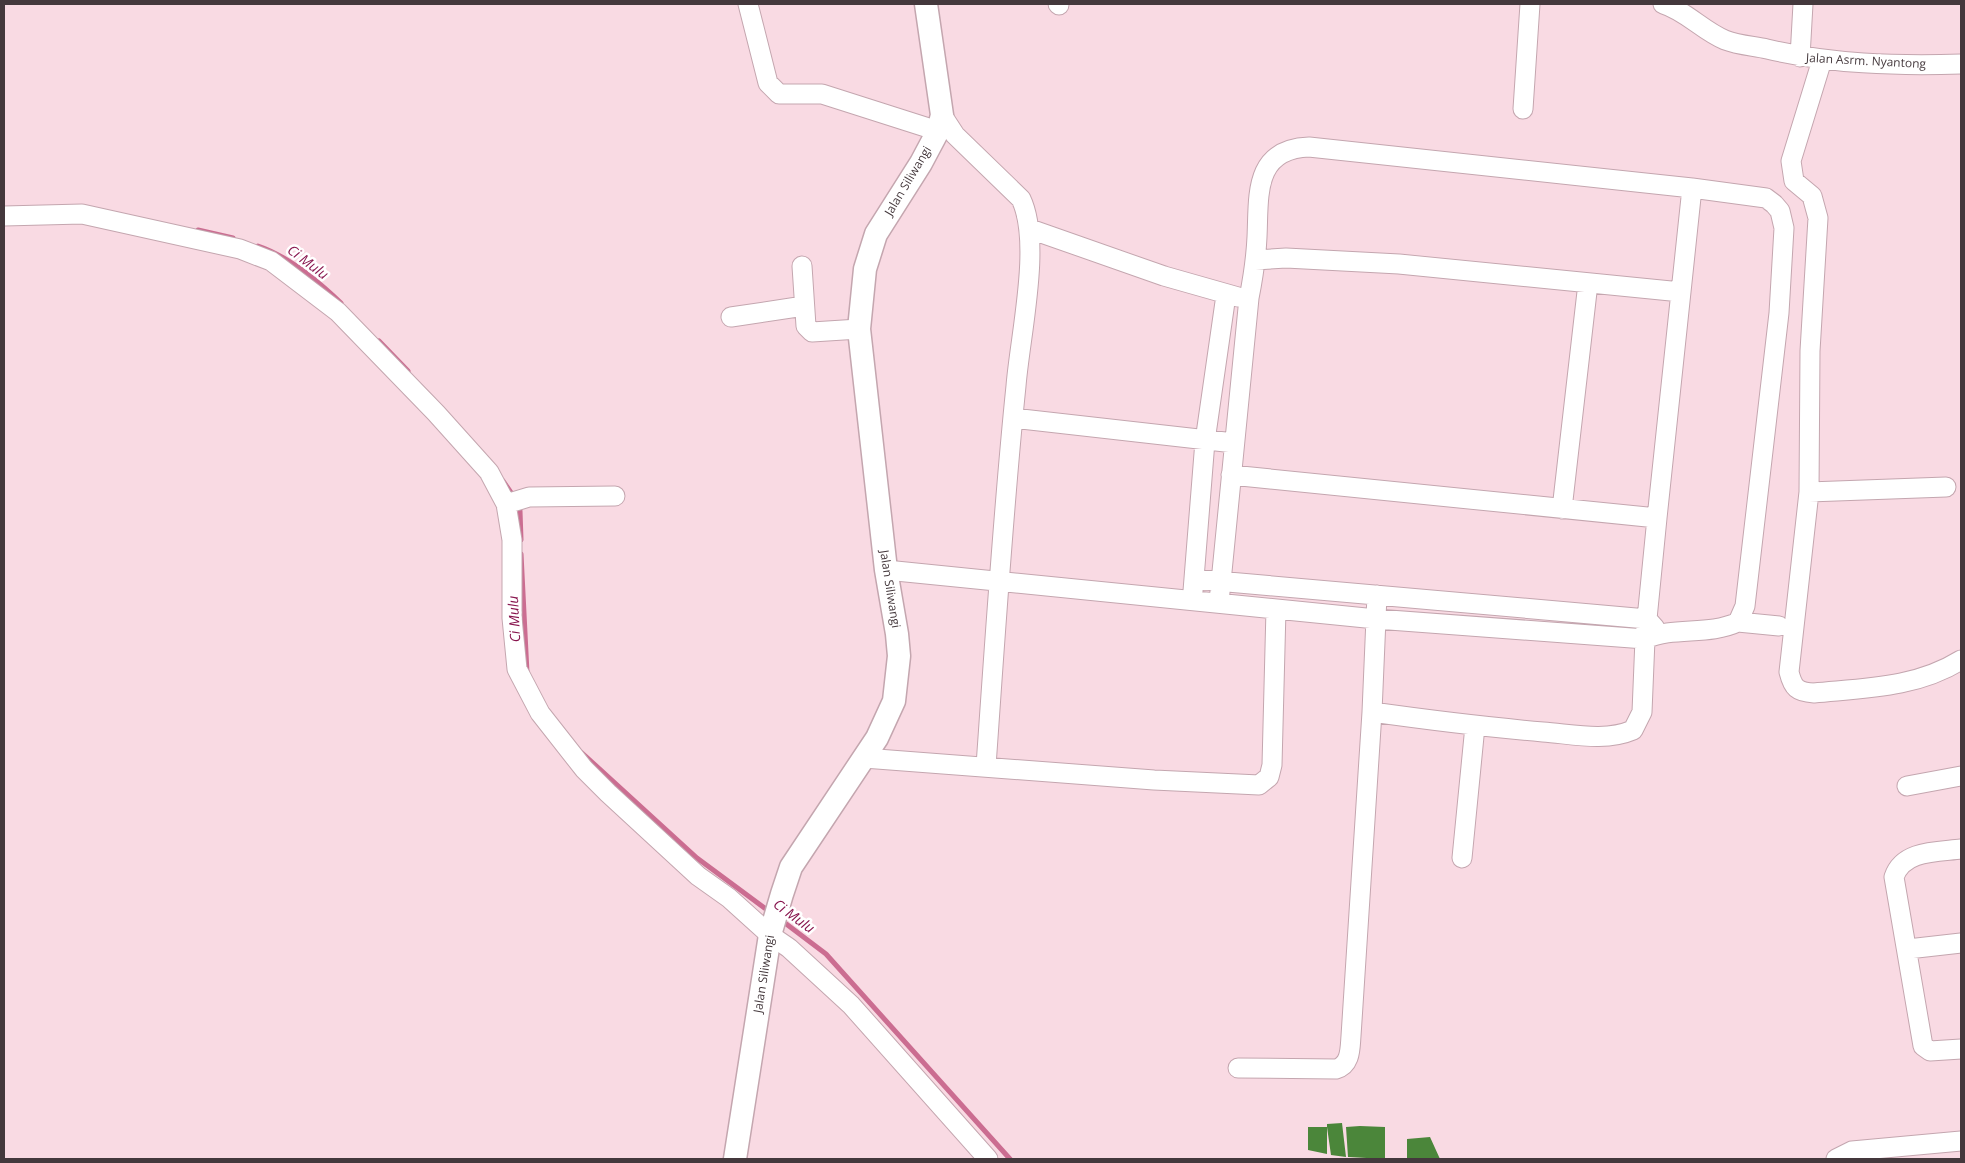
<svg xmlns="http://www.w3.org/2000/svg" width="1965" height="1163" font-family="'Open Sans',sans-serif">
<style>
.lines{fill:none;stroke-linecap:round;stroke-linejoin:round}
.stream{stroke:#cb6d91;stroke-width:5}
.building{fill:#4b863a}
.minor-casing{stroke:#c4a6af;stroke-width:21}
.tertiary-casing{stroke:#c4a6af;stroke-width:25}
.minor{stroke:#fff;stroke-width:19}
.tertiary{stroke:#fff;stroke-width:22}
.labels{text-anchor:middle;stroke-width:5;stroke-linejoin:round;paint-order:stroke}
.street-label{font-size:12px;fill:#44383c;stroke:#fff}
.water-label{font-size:14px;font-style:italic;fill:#88154e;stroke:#fff}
</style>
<rect width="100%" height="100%" fill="#f9dae3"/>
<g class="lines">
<path class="stream" d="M198,230L233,238
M258,246C288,256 318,281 341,303
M379,341L408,371
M503,481L514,497
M517,504L520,511L521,540
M521,554L527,673
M582,753L697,858L770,912
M781,920L826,954L1010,1159"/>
</g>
<path class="building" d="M1342,1123L1346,1157L1331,1155L1327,1127V1154L1308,1150V1127H1327V1124Z
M1360,1126L1385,1127V1159L1348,1157L1346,1127Z
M1430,1137L1440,1159H1407V1139Z"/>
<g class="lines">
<g class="minor-casing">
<path id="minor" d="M748,4L768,83L779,94H822L938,131
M1058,4L1059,5
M1663,4C1686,11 1703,31 1725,40C1738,45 1753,46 1767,49C1831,64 1895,66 1961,64
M1800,57L1803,4
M1822,60L1791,161L1794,181L1812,196L1818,218L1810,351L1809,492L1789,672C1793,688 1797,692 1814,693C1865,688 1916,688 1961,660
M1523,109L1530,4
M942,115L955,135L1021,199C1042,243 1020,335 1016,386C1003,512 995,639 986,766
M4,216L82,214L240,249L271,261L338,312L436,413L489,472L506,504L512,540V618L517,669L540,713L584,769L608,793L698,876L729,898L770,935L789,948L851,1005L988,1159
M1030,229L1164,276L1238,297
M1255,260L1286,258L1399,264L1681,292
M802,266L806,326L812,332L859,329
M731,317L804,306
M1013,418L1234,443
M1231,475L1657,518L1692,188
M1809,492L1946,487
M506,504L529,497L615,496
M1562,509L1588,283
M886,570L1376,619L1645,639C1675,626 1708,636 1738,622L1745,606L1779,313L1784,228L1780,211L1774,204L1766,198L1692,188L1309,147C1253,149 1259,196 1257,237C1256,258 1253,278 1249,298L1219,602
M1194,579L1647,619L1655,628
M1193,591L1205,441L1226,295
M1377,595L1372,712C1429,720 1486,727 1543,732C1572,734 1605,742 1633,730L1642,712L1645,639L1657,518
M1738,622L1779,626
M864,758L1154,780L1259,785L1269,777L1272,765L1276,609
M1907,786L1961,776
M1961,849C1937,852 1903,850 1894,877L1923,1046L1930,1051L1961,1049
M1462,858L1475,726
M1908,949L1961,943
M1238,1068L1336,1069C1351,1065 1350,1048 1351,1036L1372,712
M1836,1159L1852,1151L1961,1141"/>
</g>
<g class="tertiary-casing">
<path id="tertiary" d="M735,1159L770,935L782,894L791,867L877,738L894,701L899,656L897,634L886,570L859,329L865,269L876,234L921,163L938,131L942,115L926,4"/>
</g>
<use href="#minor" class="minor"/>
<use href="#tertiary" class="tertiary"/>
</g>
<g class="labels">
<g class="street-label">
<text transform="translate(1866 61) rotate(3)" y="4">Jalan Asrm. Nyantong</text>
<text transform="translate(908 181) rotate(-59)" y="4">Jalan Siliwangi</text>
<text transform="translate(890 589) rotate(81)" y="4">Jalan Siliwangi</text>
<text transform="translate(764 974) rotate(-81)" y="4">Jalan Siliwangi</text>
</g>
<g class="water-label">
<text transform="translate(308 262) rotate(37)" y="5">Ci Mulu</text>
<text transform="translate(514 619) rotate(-93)" y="5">Ci Mulu</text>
<text transform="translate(794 916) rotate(36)" y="5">Ci Mulu</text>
</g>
</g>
<rect width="1965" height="1163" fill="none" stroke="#44383c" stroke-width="10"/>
</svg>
